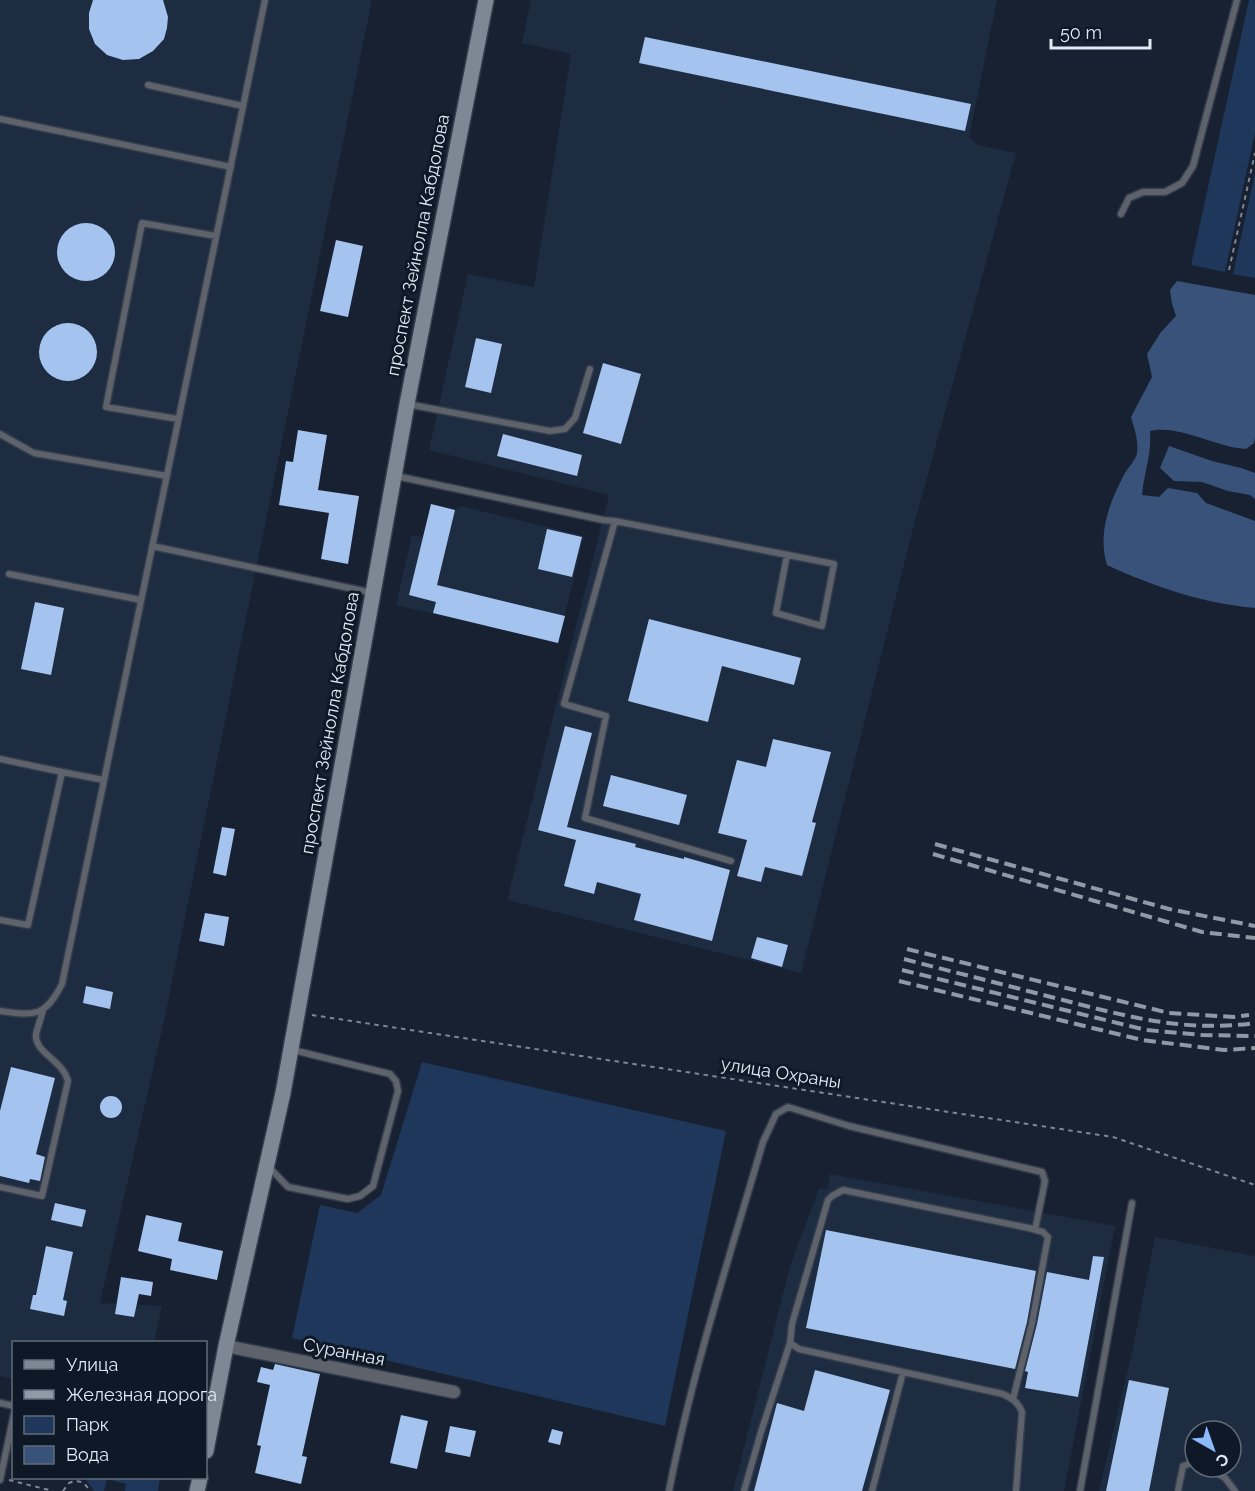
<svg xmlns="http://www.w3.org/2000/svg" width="1255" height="1491" font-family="Raleway,sans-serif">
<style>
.built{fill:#1d2c41;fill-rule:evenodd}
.green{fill:#1e375a}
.water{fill:#385279}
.building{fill:#a4c3ef}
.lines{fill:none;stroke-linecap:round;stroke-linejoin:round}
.service-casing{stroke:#333d4c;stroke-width:9}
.minor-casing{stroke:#333d4c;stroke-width:15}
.secondary-casing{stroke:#333d4c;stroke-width:18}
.path{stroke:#7e8794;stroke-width:2;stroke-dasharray:4.5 4.5;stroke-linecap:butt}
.service{stroke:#5d626b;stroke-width:6}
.minor{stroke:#5d626b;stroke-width:12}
.secondary{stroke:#7e8895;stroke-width:15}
.rail{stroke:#9099a6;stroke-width:4;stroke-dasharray:12 6;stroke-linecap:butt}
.labels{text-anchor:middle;stroke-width:6;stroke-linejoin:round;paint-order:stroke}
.street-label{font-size:18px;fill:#e1e9f4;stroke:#0e1827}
</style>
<rect width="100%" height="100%" fill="#172131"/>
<path class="built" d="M0,0H372L164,1021L100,1303L162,1306L154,1342H14L13,1379L0,1376Z
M531,0H997L969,137L978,145L1016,153L914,525L801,973L507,900L609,495L429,450L468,274L534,287L571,54L522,43Z
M431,504L455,510L461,506L584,536L558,643L396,605L412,535L423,537Z
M830,1174L1115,1226L1064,1491H733L790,1266L819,1189H827Z
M1155,1237L1255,1256V1491H1099L1132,1352ZM1195,1431H1231V1467H1195Z"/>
<path class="green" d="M1249,0H1255V133L1225,272L1191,265Z
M1255,173V278L1233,274Z
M422,1062L726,1131L665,1426L292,1338L320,1205L357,1213L381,1195Z
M85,1478H160L158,1491H125L126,1484L107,1479L104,1491H94Z"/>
<path class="water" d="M1177,281L1255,295V438L1254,443L1246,449C1215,447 1179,424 1150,431C1152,453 1144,473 1142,495L1159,497L1168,488L1197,493L1206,503L1255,521V608C1205,604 1152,586 1107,565C1097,533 1110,501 1125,473C1129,466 1136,460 1137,453C1139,441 1134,428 1131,417L1152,377L1147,354L1161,332L1176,316L1172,304L1170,290Z
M1169,446L1212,461L1241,468L1255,473V499L1250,495L1228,491L1202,482L1174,481L1160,468Z"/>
<path class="building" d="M93,0H163L168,17L167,28L164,39L153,51L139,59L123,60L107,55L95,44L89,29V13Z
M645,37L971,104L965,131L639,63Z
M57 252a29 29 0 1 1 58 0a29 29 0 1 1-58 0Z
M336,240L363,246L348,317L320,311Z
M39 352a29 29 0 1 1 58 0a29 29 0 1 1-58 0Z
M476,338L502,344L491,393L465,387Z
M603,363L641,374L621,444L583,433Z
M298,430L327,435L318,490L359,496L348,564L321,559L329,513L279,505L286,461L293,462Z
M503,434L582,455L577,476L497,456Z
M431,504L455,510L437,585L565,616L558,643L433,613L436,602L409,595Z
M547,529L582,537L572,577L538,569Z
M35,602L64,608L51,675L21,669Z
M649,619L801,658L794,685L722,666L708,722L628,701Z
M565,726L592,733L567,827L636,844L635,847L684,859V857L730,870L712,941L634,920L641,894L597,882L594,894L564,886L576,840L538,830Z
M773,739L831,752L812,822L816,823L802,876L765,867L761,882L737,876L747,840L718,833L737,760L766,767Z
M611,775L687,795L679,825L603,806Z
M222,827L235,829L226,876L213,873Z
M205,913L229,917L224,946L199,941Z
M757,937L788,945L782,967L751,958Z
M86,986L113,992L110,1009L83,1003Z
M11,1067L55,1078L36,1154L45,1157L40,1181L30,1179L29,1183L0,1176V1111Z
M100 1107a11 11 0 1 1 22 0a11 11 0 1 1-22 0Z
M55,1203L86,1210L82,1227L51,1220Z
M146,1215L182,1223L178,1241L223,1251L217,1280L170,1270L172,1259L138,1251Z
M826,1230L1036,1271L1027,1322L1015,1369L806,1328Z
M46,1246L73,1252L63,1300L67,1301L64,1316L30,1309L33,1295H36Z
M1093,1256L1104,1257L1078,1397L1025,1388L1028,1372L1025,1371L1037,1324L1047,1272L1089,1280Z
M121,1277L153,1282L151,1296L139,1294L134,1317L115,1314Z
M275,1364L320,1374L302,1456L307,1457L301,1484L255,1473L261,1446L257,1445L270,1385L257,1382L261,1367L273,1370Z
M815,1370L890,1390L862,1491H754L777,1403L804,1411Z
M1129,1380L1169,1388L1149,1491H1106Z
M401,1415L428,1421L417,1469L390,1463Z
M450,1426L476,1431L470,1457L445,1452Z
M552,1429L563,1432L560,1445L548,1442Z"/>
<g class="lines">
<g class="service-casing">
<path id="service" d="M148,85L243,106
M0,119L231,167
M1121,214L1129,198L1143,192H1165L1182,183L1193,166L1237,0
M407,404L550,431L565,429L575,418L590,369
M178,419L106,407L142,223L216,236
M0,434L34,453L167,476
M396,476L603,520L615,521L834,564L822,626L776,613L787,555
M615,521L564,704L606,716L585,818L731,861
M152,546L373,593
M9,574L141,600
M0,759L62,772
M0,920L28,925L62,772L104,780
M0,1011C35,1016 45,1017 62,984L265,0
M267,1165L288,1187L348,1199L360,1196L373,1186L398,1091L396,1081L390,1074L293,1050
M0,1187L42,1196L68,1081C62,1059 34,1053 36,1034C38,1026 41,1018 43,1010
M1013,1399L1032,1323L1048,1237L1043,1232L1029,1228L843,1190L832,1196L828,1200L792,1324L790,1343L799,1349L1003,1394C1013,1399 1018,1402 1022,1412L1016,1491
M0,1403L14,1406
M1207,1467L1225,1478L1235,1491
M0,1480L14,1414
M669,1491C692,1373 729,1258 763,1142L776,1114L788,1107L849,1126L1042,1172L1045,1181L1035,1230
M744,1491L761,1432L790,1343
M872,1491L903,1372
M1080,1491L1132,1203
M1178,1491L1183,1466L1195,1462"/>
</g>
<g class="minor-casing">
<path id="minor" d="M226,1346L454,1392"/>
</g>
<g class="secondary-casing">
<path id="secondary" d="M206,1451L226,1346L283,1093L407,404L486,0
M197,1491L200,1478"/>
</g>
<path class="path" d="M1229,270L1255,153
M312,1015L1113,1137L1255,1185
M9,1480L53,1491
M63,1491L69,1483C78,1479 86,1482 89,1491"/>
<use href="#service" class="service"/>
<use href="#minor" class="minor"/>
<use href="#secondary" class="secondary"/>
<path class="rail" d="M935,844L1169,909L1255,926
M933,854L1202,932L1255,938
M907,949L1169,1013L1234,1017L1249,1015
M904,959C953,972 1002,984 1051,997C1122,1015 1181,1033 1255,1023
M902,970L1146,1030L1202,1035L1255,1036
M899,981L1142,1040L1224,1050L1255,1048"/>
</g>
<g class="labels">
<g class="street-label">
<text transform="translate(418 245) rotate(-79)" y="6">проспект Зейнолла Кабдолова</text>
<text transform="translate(330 723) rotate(-80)" y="6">проспект Зейнолла Кабдолова</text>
<text transform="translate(781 1073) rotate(9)" y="6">улица Охраны</text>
<text transform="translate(344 1352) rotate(11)" y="6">Суранная</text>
</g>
</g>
<rect x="12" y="1341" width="195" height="138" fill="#0e1827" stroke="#626c79" stroke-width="1.5"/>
<rect x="24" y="1360" width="30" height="9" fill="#7e8895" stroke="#626c79" stroke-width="1.5"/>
<text x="66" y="1371" font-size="18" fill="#e1e9f4">Улица</text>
<rect x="24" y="1390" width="30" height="9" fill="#9099a6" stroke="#626c79" stroke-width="1.5"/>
<text x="66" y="1401" font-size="18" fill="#e1e9f4">Железная дорога</text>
<rect x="24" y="1416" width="30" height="18" fill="#1e375a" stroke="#626c79" stroke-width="1.5"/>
<text x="66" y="1431" font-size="18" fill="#e1e9f4">Парк</text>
<rect x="24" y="1446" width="30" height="18" fill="#385279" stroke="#626c79" stroke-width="1.5"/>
<text x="66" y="1461" font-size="18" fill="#e1e9f4">Вода</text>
<g transform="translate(1213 1449) rotate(140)"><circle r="28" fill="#0e1827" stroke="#626c79" stroke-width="1.5"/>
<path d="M0-4.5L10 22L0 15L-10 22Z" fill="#8bb9fc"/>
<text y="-9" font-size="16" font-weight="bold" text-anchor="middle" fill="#e1e9f4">С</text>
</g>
<path d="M1051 39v9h99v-9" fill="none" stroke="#e1e9f4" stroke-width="3"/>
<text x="1060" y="39" font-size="18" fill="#e1e9f4" stroke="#0e1827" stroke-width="4.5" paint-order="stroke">50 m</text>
</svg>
